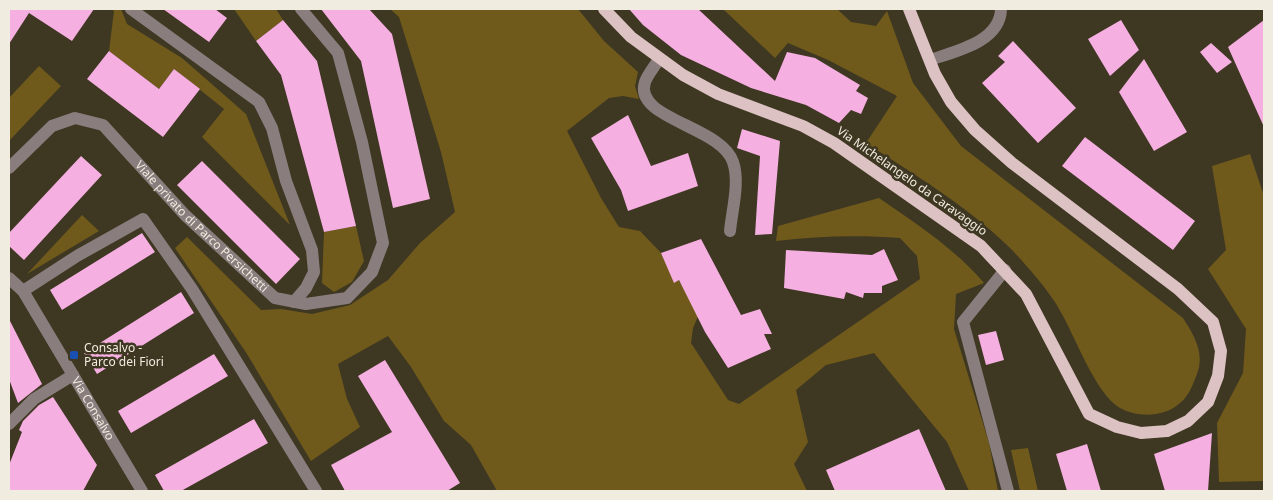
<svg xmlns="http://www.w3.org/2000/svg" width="1273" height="500" font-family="'Noto Sans',sans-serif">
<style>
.green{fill:#6f5a1c}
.building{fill:#f5afe0}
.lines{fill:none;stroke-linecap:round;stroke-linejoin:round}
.minor{stroke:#8a7d7d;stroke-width:12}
.major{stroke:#dcc2c3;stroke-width:12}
.transit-dot{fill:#1a4fb4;stroke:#3e3722;stroke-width:2}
.labels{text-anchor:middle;stroke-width:5;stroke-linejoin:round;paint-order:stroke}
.street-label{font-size:12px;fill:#f1ece0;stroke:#3e3722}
.poi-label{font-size:12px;fill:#f1ece0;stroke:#3e3722;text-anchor:start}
</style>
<rect width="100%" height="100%" fill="#3e3722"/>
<path class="green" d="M112,9H121L127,24L182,58L246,114L290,225L202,137L224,109L174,69L159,89L109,51L114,11Z
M234,9H276L283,20L256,41Z
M390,9H578L604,41L638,72L635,86L639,99L623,96L609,98L567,131L601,198L619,227L640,231L665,257L699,314L693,328L691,343L728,400L739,404L920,279L917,256L900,238C858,235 818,236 776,241L778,226L879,198C917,224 955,249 984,283L956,294L954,329L989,443L998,491H969L947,442L874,353L826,365L796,390L808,442L794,464L807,491H497L471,445L444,421L411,367L388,336L338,364L347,399L360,427L311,461L247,354L175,248L187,237L261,310L281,309L312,314L350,305L388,280L420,243L455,212L441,152L399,17Z
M723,9H837L851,22L876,26L887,11L913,83L961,146L1183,318C1194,335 1205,353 1197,374C1193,384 1189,396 1180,403C1165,417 1138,418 1120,408C1095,394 1074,333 1059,309C1051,293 1022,260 1009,247C967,206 915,175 866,143L897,96L828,60L788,43L775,58Z
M39,66L61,86L9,141V98Z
M1250,154L1264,196V481L1219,482L1217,423L1243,373L1246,329L1208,269L1226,250L1212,166Z
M82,215L99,231L27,274Z
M356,226L364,261L352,282L334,292L322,283L324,232Z
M1028,448L1038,491H1020L1011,450Z"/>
<path class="building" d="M9,9H94L72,41L29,13L9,44Z
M163,9H215L227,18L209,42Z
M321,9H369L392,34L430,199L393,208L361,61Z
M629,9H698L775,81L787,52L815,58L860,85L856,91L868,98L861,114L851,110L839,123L806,105L751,88L681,55L643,25Z
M283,20L317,61L356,226L324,232L281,75L256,41Z
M1121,20L1139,50L1110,76L1088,39Z
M1264,20V127L1228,47Z
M1013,41L1076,108L1038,143L982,83L1005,62L998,56Z
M1211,43L1232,62L1217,73L1200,52Z
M109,51L159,89L174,69L200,89L163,137L87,79Z
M1144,59L1187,132L1154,151L1119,92Z
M628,115L651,166L688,153L698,186L628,211L621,190L591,138Z
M742,129L780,141L772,234L755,235L760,156L737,148Z
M1085,137L1195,221L1173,250L1062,166Z
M81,156L102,175L24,260L9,246V233Z
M202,161L300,259L276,284L177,185Z
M142,233L155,252L62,310L50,290Z
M701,239L741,315L760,309L772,334H764L771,349L728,368L705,332L679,280L674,283L661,253Z
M884,249L898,280L882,286V293H864L863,298L846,292L844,299L784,288L786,250L872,255Z
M181,292L194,313L97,374L84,353Z
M9,319L42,384L18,403L9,379Z
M996,331L1004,360L986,365L978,335Z
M214,354L228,376L131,433L118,411Z
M385,360L460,483L447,491H345L331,465L392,432L358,376Z
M53,397L97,465L83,491H9V465L22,432L19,430L23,421L39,405Z
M254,419L268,443L181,491H164L155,475Z
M919,429L946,491H835L826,470Z
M1212,433L1208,491H1165L1154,454Z
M1087,444L1101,491H1067L1056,454Z"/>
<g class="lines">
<g class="minor">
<path d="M131,9L259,102L272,128L286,181L312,250L314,272L306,288L294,302"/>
<path d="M659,59C655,66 648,74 645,82C633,119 721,126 733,162C740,182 732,210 730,231"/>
<path d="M930,60C956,51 1000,42 1001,9"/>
<path id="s1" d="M9,168L52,126L75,118L103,125L185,215L275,298L306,304L347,298L372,272L383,243L362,142L338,53L301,9"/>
<path d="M1005,270L963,322L1008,491"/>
<path id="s2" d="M9,278L23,291L142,491"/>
<path d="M23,291L77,256L143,219L192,289L316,491"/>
<path d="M9,424L34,399L73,375"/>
</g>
<path class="major" d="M604,9L631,37L683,75L718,94L803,126L834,143L981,246L1026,294L1089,414L1117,427L1141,433L1167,431L1188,421L1208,402L1218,376L1221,351L1213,322L1178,289L1012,163L975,130L951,102L935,74L909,9"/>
</g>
<rect class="transit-dot" x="69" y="350" width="10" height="10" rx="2.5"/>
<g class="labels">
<g class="street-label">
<text transform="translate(912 181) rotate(35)" y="4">Via Michelangelo da Caravaggio</text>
<text dy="4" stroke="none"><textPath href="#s1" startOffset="255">Viale privato di Parco Persichetti</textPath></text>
<text dy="4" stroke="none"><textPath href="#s2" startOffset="156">Via Consalvo</textPath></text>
</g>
<g class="poi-label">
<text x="84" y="352">Consalvo -<tspan x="84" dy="14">Parco dei Fiori</tspan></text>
</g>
</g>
<rect width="1273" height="500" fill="none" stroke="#f1ece0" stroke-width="20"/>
</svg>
